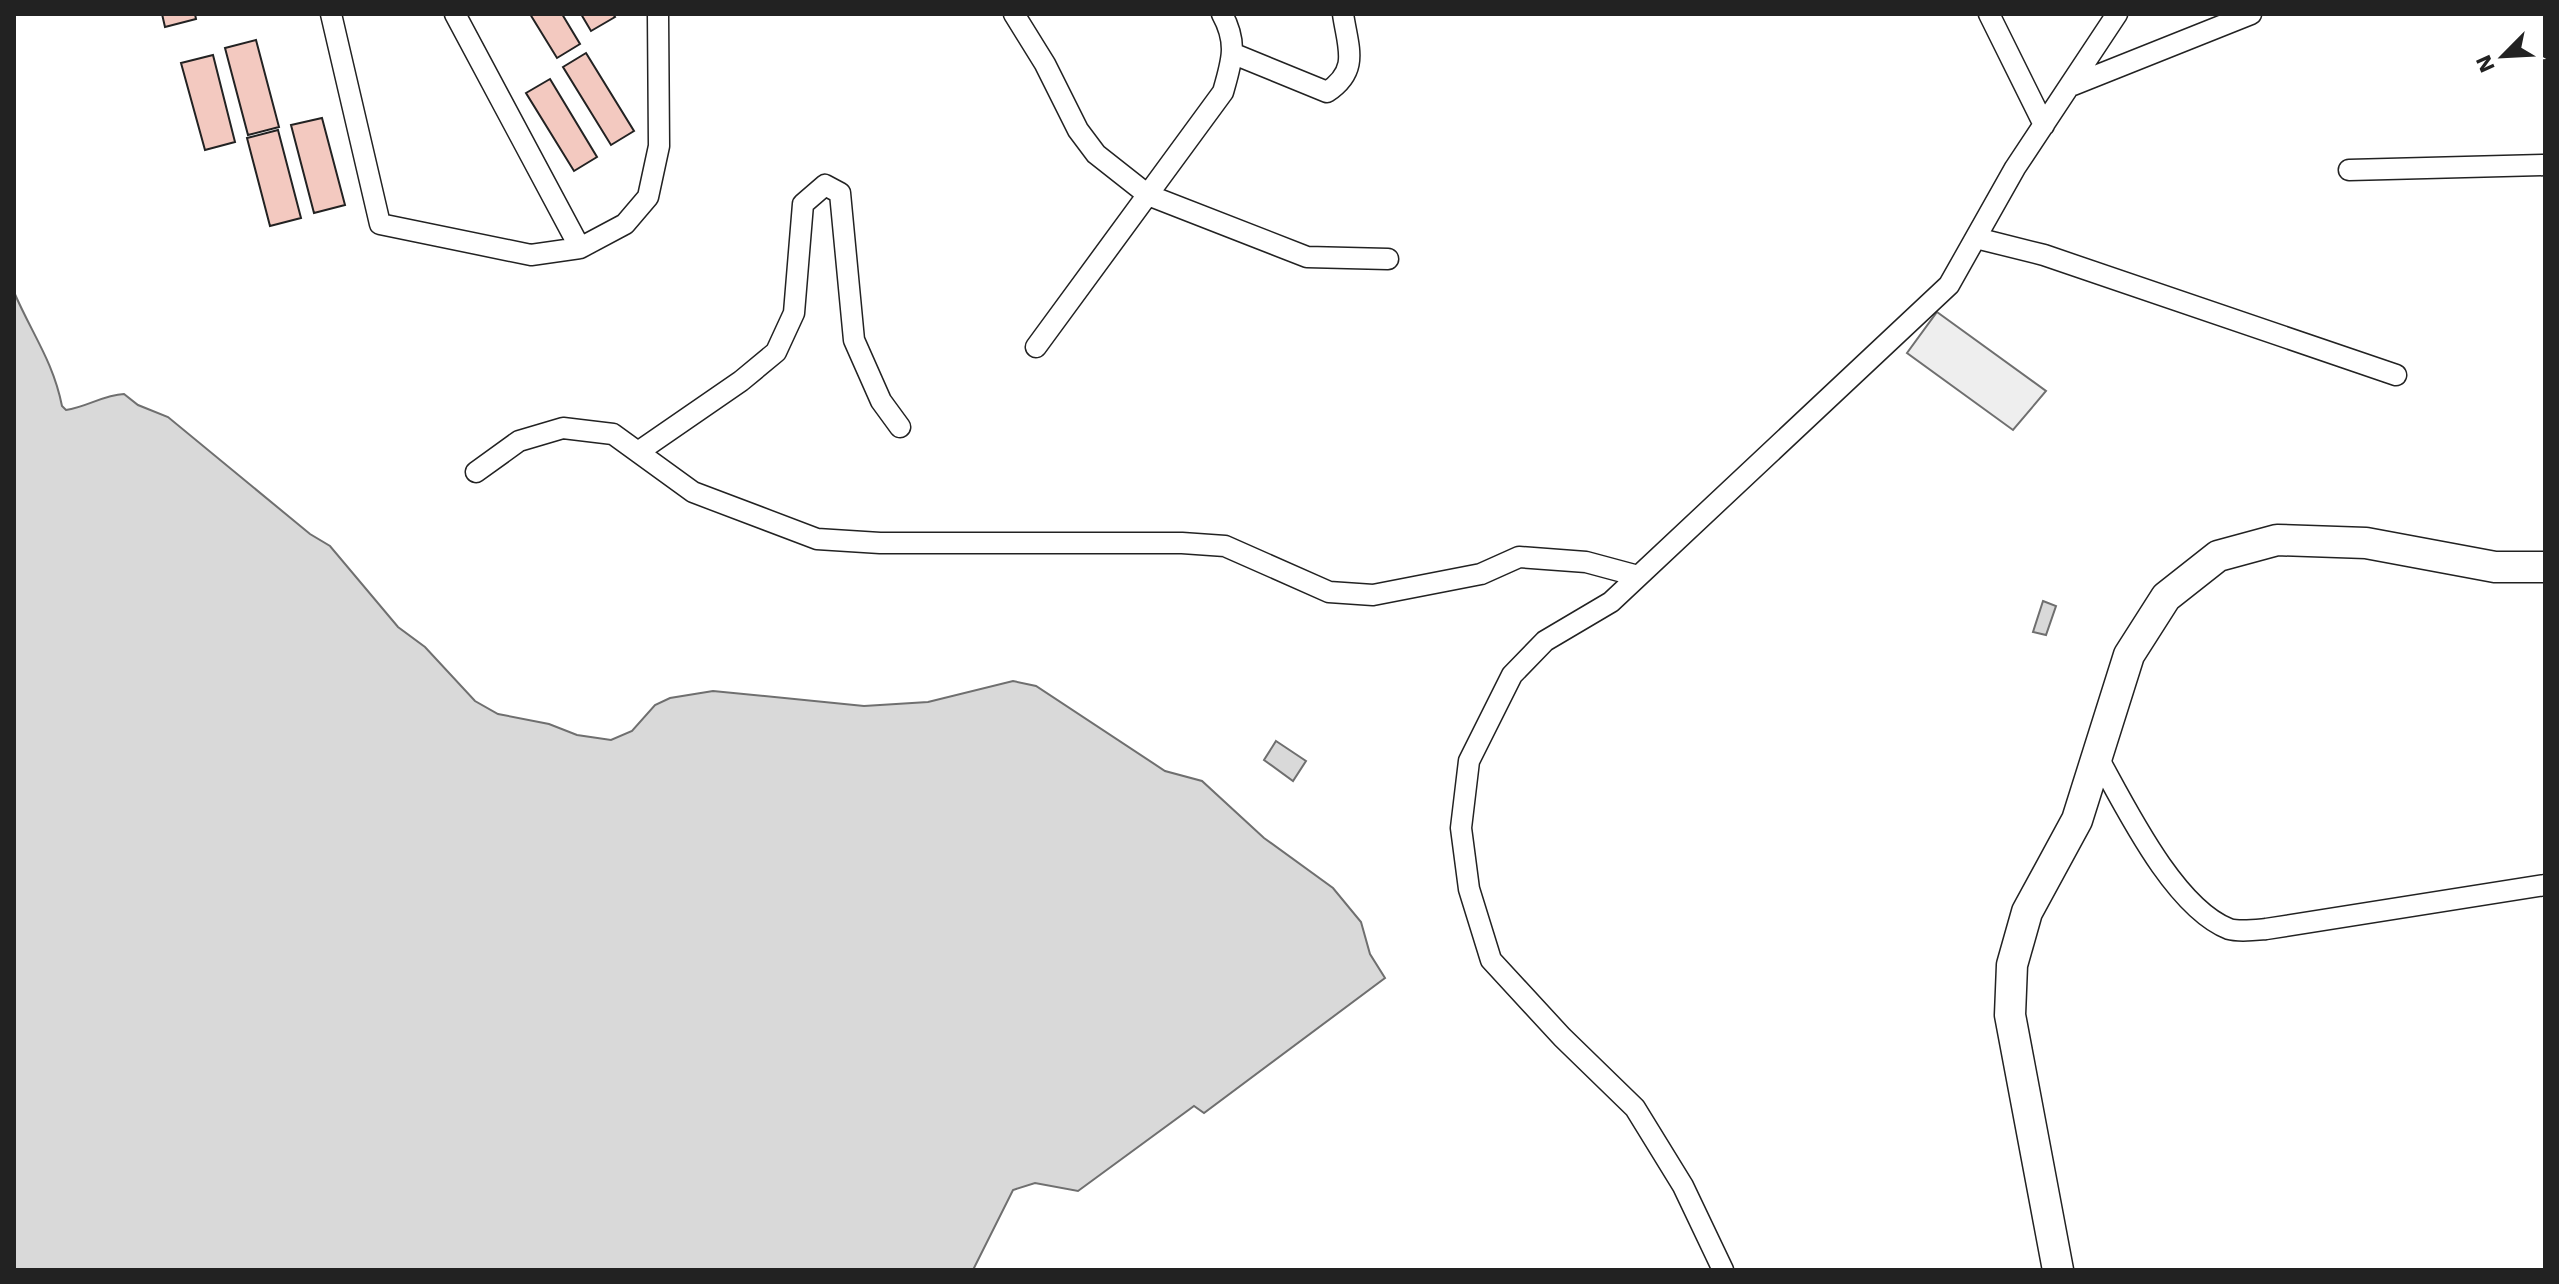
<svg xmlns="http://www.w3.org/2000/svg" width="2559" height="1284" font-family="'Work Sans',sans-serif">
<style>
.green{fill:#eee;stroke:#6f6f6f;stroke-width:2}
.water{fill:#d9d9d9;stroke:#6f6f6f;stroke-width:2}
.building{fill:#f3c9c0;stroke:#222;stroke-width:2}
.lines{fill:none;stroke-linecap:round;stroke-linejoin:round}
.street-casing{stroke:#222;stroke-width:23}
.secondary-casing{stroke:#222;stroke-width:33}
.street{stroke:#fff;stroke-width:20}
.secondary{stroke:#fff;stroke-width:30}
</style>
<rect width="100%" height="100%" fill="#fff"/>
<path class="green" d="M1937,312L2046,391L2013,430L1907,353Z"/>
<path class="water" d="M14,292C32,334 53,361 62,406L66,410C87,407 103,395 124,394L138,405L168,417L310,534L330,546L398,627L425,647L475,701L498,714L549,724L577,735L611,740L632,731L655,705L670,698L713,691L864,706L928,702L1013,681L1036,686L1165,771L1202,781L1264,838L1333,888L1361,922L1370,954L1385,978L1204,1113L1194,1106L1078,1191L1035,1183L1013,1190L973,1270H14Z
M2043,601L2056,606L2046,635L2033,632Z
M1276,741L1306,761L1293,781L1264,760Z"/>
<path class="building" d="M162,14H195L196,19L165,27Z
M530,14H562L580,44L557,58Z
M581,14H613L615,17L591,31Z
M256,40L279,127L248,135L225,48Z
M586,53L634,131L611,145L563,67Z
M213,55L235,142L205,150L181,63Z
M550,79L597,157L574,171L526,93Z
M322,118L345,205L314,213L291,125Z
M278,130L301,218L270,226L247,138Z"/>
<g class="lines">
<g class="street-casing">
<path id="street" d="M331,14L380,224L531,255L580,248L625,224L648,197L659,146L658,14
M455,14L580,248
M1014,14L1045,64L1078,130L1096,154L1148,195L1307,257L1388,259
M1989,14L2044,125
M1234,54L1327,92C1360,70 1348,48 1343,14
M2073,85L2251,14
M2349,170L2545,165
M1976,238L2044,255L2396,375
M1036,347L1223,92C1232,61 1238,43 1222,14
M638,452L741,381L776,352L794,313L803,204L825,185L840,193L854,340L881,401L900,427
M476,472L519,441L563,428L613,434L693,492L817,539L880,543H1182L1225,546L1329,592L1373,595L1481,574L1519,557L1586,562L1638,576
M2096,754C2124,804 2173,907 2229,929C2239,932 2255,930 2266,929L2545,885
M1723,1270L1683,1186L1635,1108L1562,1037L1491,960L1469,889L1461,828L1469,761L1512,675L1545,641L1611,602L1949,285L2015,168L2117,14"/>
</g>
<g class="secondary-casing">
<path id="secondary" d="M2058,1270L2010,1015L2012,965L2027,912L2077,820L2129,655L2166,597L2218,556L2277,540L2366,543L2495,567H2545"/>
</g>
<use href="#street" class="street"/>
<use href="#secondary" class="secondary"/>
</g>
<rect width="2559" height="1284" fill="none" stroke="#222222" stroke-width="32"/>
<g transform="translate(2503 56) rotate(246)" stroke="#ffffff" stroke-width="6" paint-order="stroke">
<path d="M0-6L14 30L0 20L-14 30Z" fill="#222222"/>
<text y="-12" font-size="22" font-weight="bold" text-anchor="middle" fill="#222222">N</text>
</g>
</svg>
